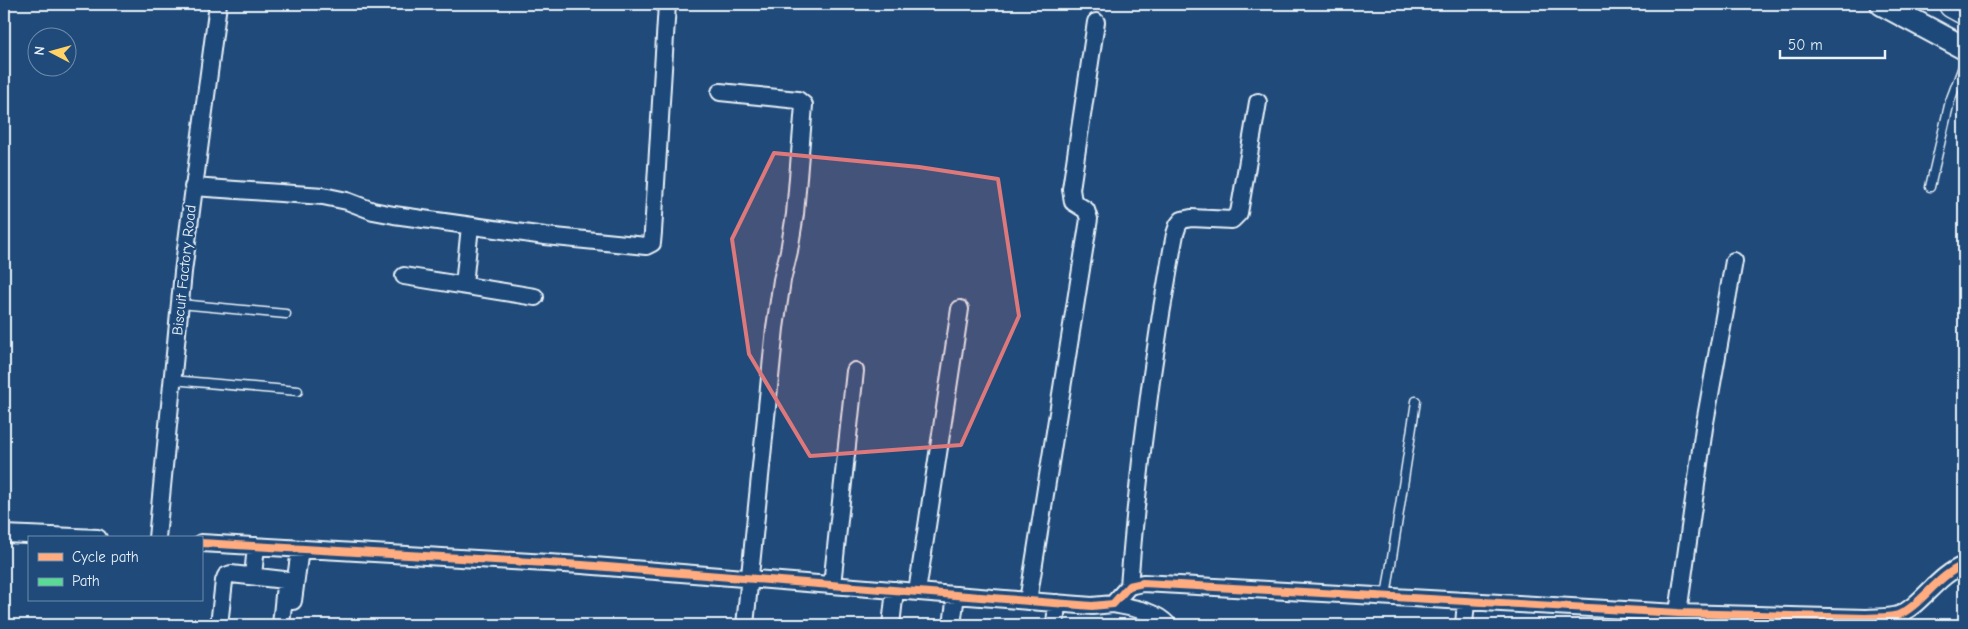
<svg xmlns="http://www.w3.org/2000/svg" width="1968" height="629" font-family="'Comic Neue',sans-serif">
<style>
.lines{fill:none;stroke-linecap:round;stroke-linejoin:round}
.service-casing{stroke:#e8f1f8;stroke-width:11}
.minor-casing{stroke:#e8f1f8;stroke-width:20}
.secondary-casing{stroke:#e8f1f8;stroke-width:26}
.motorway-casing{stroke:#e8f1f8;stroke-width:31}
.service{stroke:#1f4a7a;stroke-width:8}
.minor{stroke:#1f4a7a;stroke-width:16}
.secondary{stroke:#1f4a7a;stroke-width:22}
.motorway{stroke:#1f4a7a;stroke-width:28}
.quiet{stroke:#5adb95;stroke-width:6;stroke-dasharray:12 6;stroke-linecap:butt}
.cycleway-casing{stroke:#1f4a7a;stroke-width:11}
.cycleway{stroke:#ffac80;stroke-width:8}
.marked{fill:#dd787b;fill-opacity:0.2;stroke:#dd787b;stroke-width:4;stroke-linejoin:round}
.labels{text-anchor:middle;stroke-width:4.5;stroke-linejoin:round;paint-order:stroke}
.street-label{font-size:15px;fill:#e8f1f8;stroke:#1f4a7a}
</style>
<rect width="100%" height="100%" fill="#1f4a7a"/>
<filter id="ink" filterUnits="userSpaceOnUse"><feTurbulence type="fractalNoise" baseFrequency=".02" numOctaves="2"/><feDisplacementMap in="SourceGraphic" scale="10" xChannelSelector="R" yChannelSelector="G"/><feConvolveMatrix kernelMatrix="1 2 1 2 8 2 1 2 1" color-interpolation-filters="sRGB"/></filter>
<g filter="url(#ink)">
<g class="lines">
<g class="service-casing">
<path id="service" d="M1930,187L1950,101L1964,64
M180,304L286,314
M172,380L298,391
M1386,597L1416,401"/>
</g>
<g class="minor-casing">
<path id="minor" d="M720,92L798,100L804,105L795,214L789,251L782,280L775,328L745,625
M193,187L323,196L347,201L373,211L394,215L545,236L646,246L652,243L653,232L667,4
M404,276L535,297
M464,285L470,226
M4,534L98,538
M157,538L183,272L218,4
M201,543L582,565L1092,606L1113,604L1129,586L1143,583L1678,613L1866,618C1877,617 1888,618 1898,615C1921,606 1937,575 1964,565
M253,576L256,546
M832,585L855,371
M1129,586C1138,468 1153,351 1175,234L1178,225L1182,220L1191,218L1232,220L1239,213L1258,102
M917,592L960,309
M293,601L300,549
M1028,601L1089,219L1086,210L1073,202L1071,189L1096,22
M1113,604C1133,608 1154,610 1168,625
M1678,613L1704,428L1734,261
M219,625L224,581L226,576L231,574L284,580L285,585L281,625
M891,625L895,590
M952,625L956,595
M1055,625L1057,603
M1464,625L1466,601"/>
</g>
<g class="secondary-casing">
<path id="secondary" d="M1882,4L1964,48"/>
</g>
<g class="motorway-casing">
<path id="motorway" d="M1953,4L1964,10"/>
</g>
<use href="#service" class="service"/>
<use href="#minor" class="minor"/>
<use href="#secondary" class="secondary"/>
<use href="#motorway" class="motorway"/>
<path class="quiet" d="M1897,615L1906,622L1921,625"/>
<g class="cycleway-casing">
<path id="cycleway" d="M201,543L582,565L1092,606L1113,604L1129,586L1143,583L1678,613L1866,618C1877,617 1888,618 1898,615C1921,606 1937,575 1964,565"/>
</g>
<use href="#cycleway" class="cycleway"/>
</g>
</g>
<path class="marked" d="M774,153L919,167L998,179L1019,316L961,445L810,456L749,354L732,239Z"/>
<g class="labels">
<g class="street-label">
<text transform="translate(184 270) rotate(-84)" y="5">Biscuit Factory Road</text>
</g>
</g>
<rect width="1968" height="629" fill="none" stroke="#1f4a7a" stroke-width="20"/>
<rect x="10" y="10" width="1948" height="609" fill="none" stroke="#e8f1f8" stroke-width="2" filter="url(#ink)"/>
<rect x="28" y="536" width="175" height="65" fill="#1f4a7a" stroke="#6f8dac"/>
<rect x="38" y="553" width="25" height="8" fill="#ffac80" stroke="#6f8dac"/>
<text x="72" y="562" font-size="15" fill="#e8f1f8">Cycle path</text>
<rect x="38" y="578" width="25" height="8" fill="#5adb95" stroke="#6f8dac"/>
<text x="72" y="586" font-size="15" fill="#e8f1f8">Path</text>
<g transform="translate(52 52) rotate(276)"><circle r="24" fill="#1f4a7a" stroke="#6f8dac"/>
<path d="M0-4L9 19L0 12L-9 19Z" fill="#ffd166"/>
<text y="-8" font-size="14" font-weight="bold" text-anchor="middle" fill="#e8f1f8">N</text>
</g>
<path d="M1780 50v8h105v-8" fill="none" stroke="#e8f1f8" stroke-width="2.5"/>
<text x="1788" y="50" font-size="15" fill="#e8f1f8" stroke="#1f4a7a" stroke-width="4" paint-order="stroke">50 m</text>
</svg>
